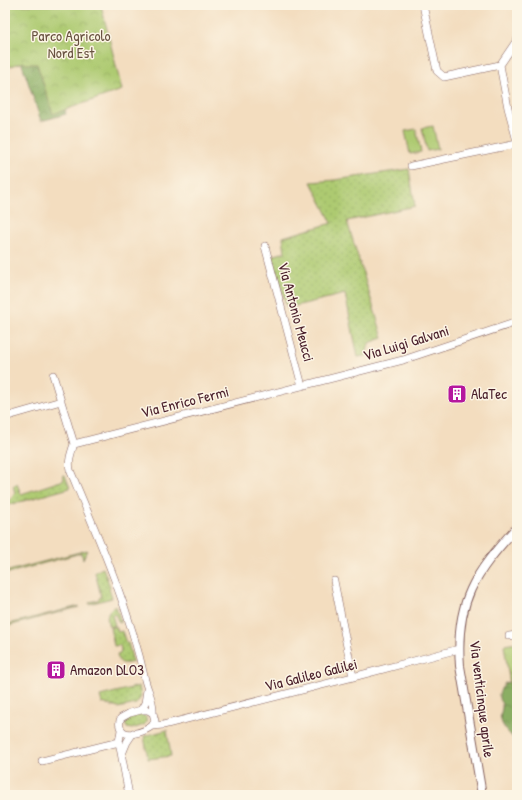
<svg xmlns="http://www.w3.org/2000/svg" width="522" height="800" font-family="'Patrick Hand',sans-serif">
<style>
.grass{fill:url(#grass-dots);stroke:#7c744e}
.forest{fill:url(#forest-crowns);stroke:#6a6647}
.park{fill:url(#park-crowns);stroke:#7c744e}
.pitch{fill:#adca71;stroke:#7c744e}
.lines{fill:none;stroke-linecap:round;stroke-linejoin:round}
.minor-casing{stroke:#85625f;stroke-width:8}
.tertiary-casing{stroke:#85625f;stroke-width:10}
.minor{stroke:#fff;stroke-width:7}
.tertiary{stroke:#fff;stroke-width:8}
.labels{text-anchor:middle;stroke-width:3;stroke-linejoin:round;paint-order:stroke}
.park-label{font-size:15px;fill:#685240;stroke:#fcf5e5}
.street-label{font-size:15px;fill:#4a1f2b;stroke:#fcf5e5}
.poi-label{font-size:15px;fill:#4a1f2b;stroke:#fcf5e5;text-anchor:start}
</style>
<defs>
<pattern id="grass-dots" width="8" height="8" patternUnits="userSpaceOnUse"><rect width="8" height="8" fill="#adca71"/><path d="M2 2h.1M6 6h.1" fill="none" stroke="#96ad62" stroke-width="1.8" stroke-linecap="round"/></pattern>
<pattern id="forest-crowns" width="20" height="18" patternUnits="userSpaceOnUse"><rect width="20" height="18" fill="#8aae63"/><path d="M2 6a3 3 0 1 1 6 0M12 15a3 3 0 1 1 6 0" fill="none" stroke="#738d52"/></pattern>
<pattern id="park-crowns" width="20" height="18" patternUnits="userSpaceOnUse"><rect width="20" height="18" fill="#adca71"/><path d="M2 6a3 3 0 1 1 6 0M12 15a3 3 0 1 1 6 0" fill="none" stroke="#96ad62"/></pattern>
</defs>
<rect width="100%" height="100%" fill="#fcf5e5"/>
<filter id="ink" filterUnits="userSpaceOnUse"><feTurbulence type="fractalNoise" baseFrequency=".025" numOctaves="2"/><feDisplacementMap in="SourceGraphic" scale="8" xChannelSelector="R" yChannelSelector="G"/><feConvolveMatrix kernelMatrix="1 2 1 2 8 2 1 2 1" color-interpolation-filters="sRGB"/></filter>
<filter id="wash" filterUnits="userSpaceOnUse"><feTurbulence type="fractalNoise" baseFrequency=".012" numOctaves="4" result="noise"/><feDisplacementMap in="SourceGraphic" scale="16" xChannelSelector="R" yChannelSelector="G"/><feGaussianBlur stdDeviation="0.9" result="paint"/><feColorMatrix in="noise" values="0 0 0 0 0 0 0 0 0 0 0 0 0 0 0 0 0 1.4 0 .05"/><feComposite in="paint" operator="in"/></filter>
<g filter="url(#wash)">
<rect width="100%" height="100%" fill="#f3ddbf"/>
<path class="grass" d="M409,169L415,206L347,221L383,338L369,343L366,356L358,357L345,294L287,308L272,256L285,252L283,237L332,223L311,182L335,180Z
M63,475H65L70,488L5,506V502L11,499L15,493L13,486L17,484L21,494L64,480Z
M87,550L83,559L81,553L5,574V572Z
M103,568L110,587L109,588L112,598L89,604L90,602L98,600L101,596L95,572Z
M79,606V607L8,626L5,611L9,624Z
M116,606L121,622L119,623L115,614L112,615L115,625L109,627C106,617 106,610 116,606Z
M116,626L118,632L122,631L126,643H128L133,662C124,664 119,665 117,655L120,654V652L121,651L120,645L114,646L110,628Z
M139,686L141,697L136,704L118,708L102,703L100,696Z
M140,715H144C147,718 147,722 144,725L132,729L127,728L125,723L127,719Z
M167,730L171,756L148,759L144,736Z"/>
<path class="forest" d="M50,51L66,114L41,121L21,61Z
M509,682L517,687V744C513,735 503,730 501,720C499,714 503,710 502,704C501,702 499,700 499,698C498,693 502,687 505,683Z"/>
<path class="park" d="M5,5H101L122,90L53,114L37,64H25L24,62L5,68Z
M517,643V733L504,645Z"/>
<path class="pitch" d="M433,126L438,149L427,151L422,128Z
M416,129L421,152L410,154L405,131Z"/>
</g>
<g filter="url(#ink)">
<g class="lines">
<g class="minor-casing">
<path id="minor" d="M423,5L437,71L444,77L500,65
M517,40L500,65L508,108L517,141
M411,166L517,144
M265,246L302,386
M53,375L74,444
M5,417L61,401
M74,444L403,360L517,322
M74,444C71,453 68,461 70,470C99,539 129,607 145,680C148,692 154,701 153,713
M334,581L353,677
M509,636L517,635
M141,710H148L153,713L155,721L152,726C145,731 124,740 120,727C119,723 119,721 121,718L130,713Z
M141,710L145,703L147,690
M152,726L163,725L353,677L459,649
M121,730L119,742L129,795
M122,754L127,742L133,733
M42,761L119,742"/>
</g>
<g class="tertiary-casing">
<path id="tertiary" d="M482,795L460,666C455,601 475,573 517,527"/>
</g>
<use href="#minor" class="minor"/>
<use href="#tertiary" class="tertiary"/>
</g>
</g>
<defs>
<g id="building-square" transform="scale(1)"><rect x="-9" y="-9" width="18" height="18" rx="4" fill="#b5179e" stroke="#fcf5e5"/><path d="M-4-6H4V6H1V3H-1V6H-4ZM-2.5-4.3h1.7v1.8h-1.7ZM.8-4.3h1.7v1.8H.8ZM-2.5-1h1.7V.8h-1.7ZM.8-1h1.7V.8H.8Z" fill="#fff"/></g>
</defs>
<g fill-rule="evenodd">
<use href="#building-square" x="457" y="394"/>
<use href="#building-square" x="56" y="670"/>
</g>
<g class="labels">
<g class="park-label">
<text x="71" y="41">Parco Agricolo<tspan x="71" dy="17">Nord Est</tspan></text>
</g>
<g class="street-label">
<text transform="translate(296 312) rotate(75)" y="5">Via Antonio Meucci</text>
<text transform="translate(406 343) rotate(-17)" y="5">Via Luigi Galvani</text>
<text transform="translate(185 402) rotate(-14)" y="5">Via Enrico Fermi</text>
<text transform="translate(311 675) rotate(-14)" y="5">Via Galileo Galilei</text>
<text transform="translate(482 699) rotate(83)" y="5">Via venticinque aprile</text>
</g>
<g class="poi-label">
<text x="471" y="399">AlaTec</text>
<text x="70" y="675">Amazon DLO3</text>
</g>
</g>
<rect width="522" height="800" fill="none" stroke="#fcf5e5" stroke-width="20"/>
</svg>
